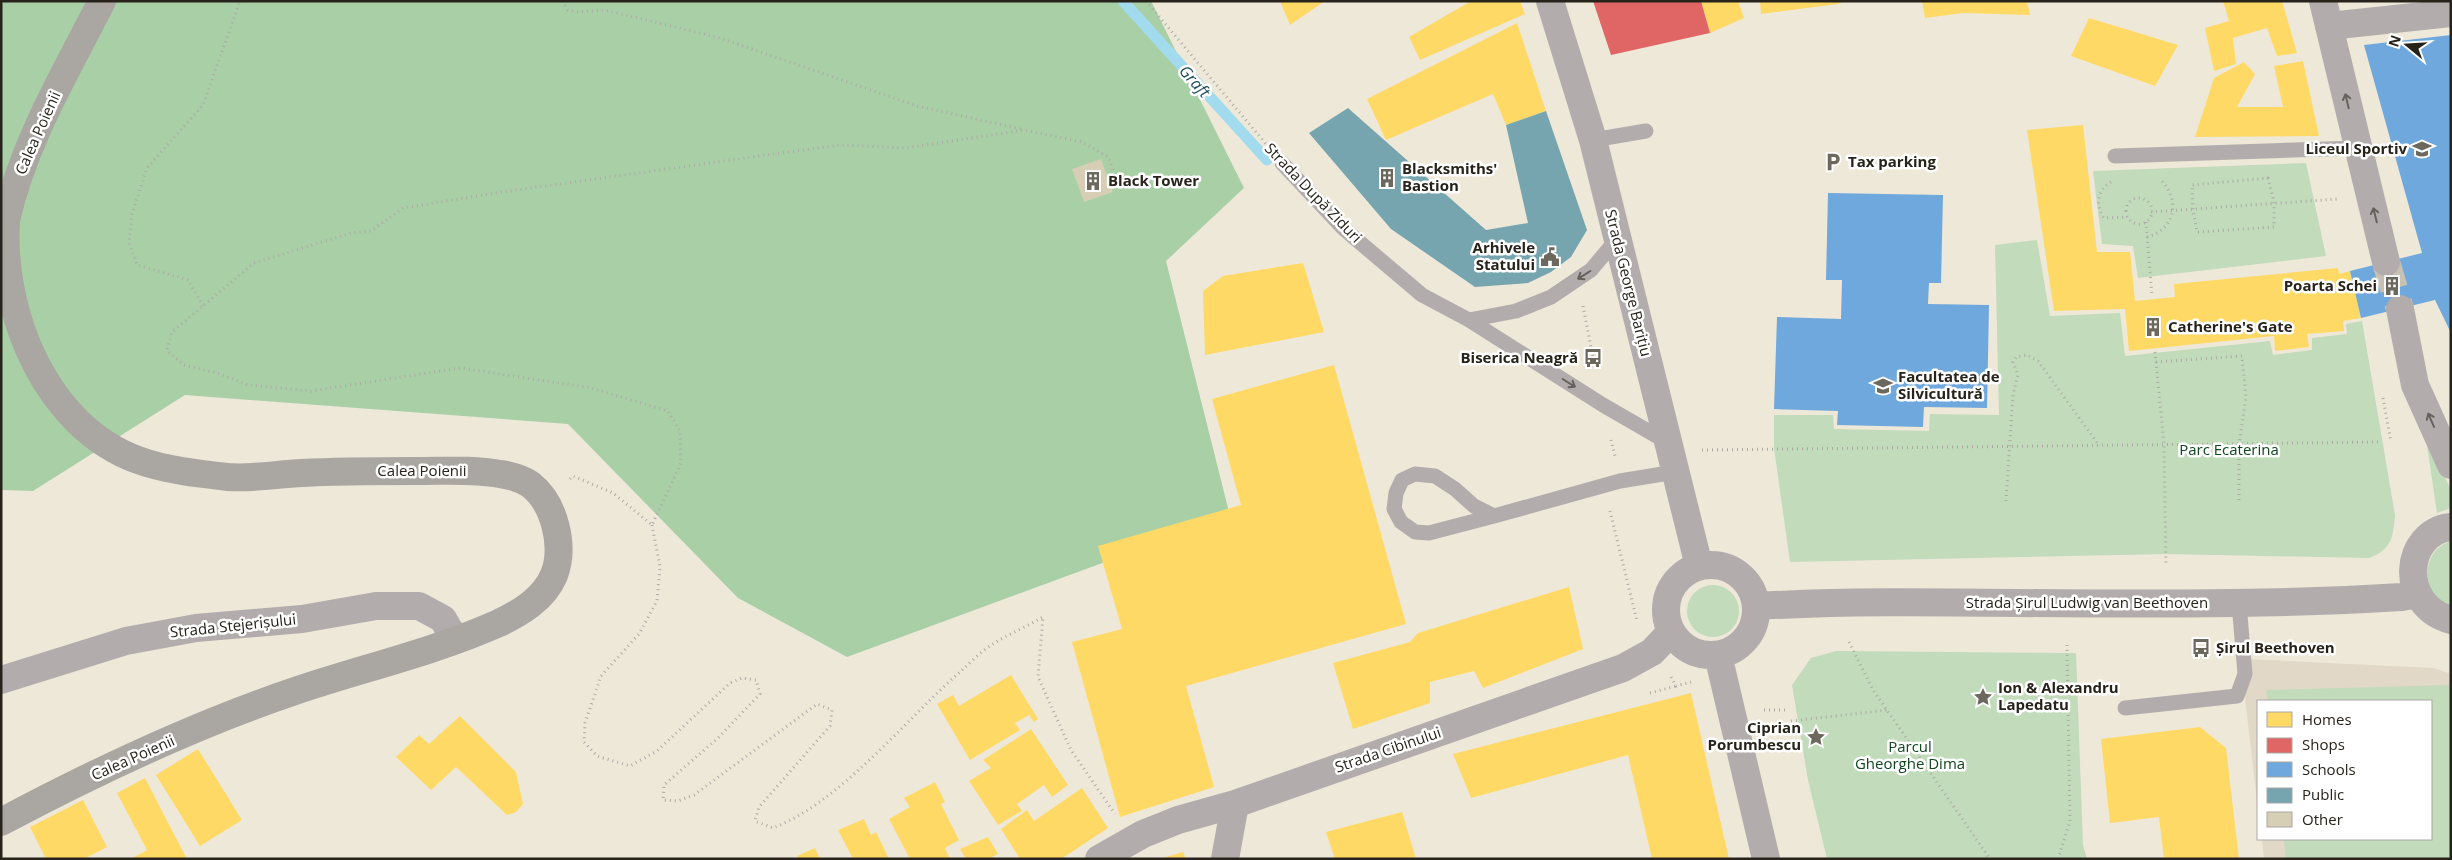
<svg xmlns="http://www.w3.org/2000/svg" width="2452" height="860" font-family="'Open Sans',sans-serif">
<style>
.education{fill:#e1d8c7}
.green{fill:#c1dbbb}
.forest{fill:#a9cfa6}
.homes{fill:#ffd966}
.shops{fill:#e06666}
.schools{fill:#6fa8dc}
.public{fill:#76a5af}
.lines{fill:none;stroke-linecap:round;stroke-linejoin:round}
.stream{stroke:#a2dbed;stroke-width:11}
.building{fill:#d7ceb6}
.tertiary-tunnel{stroke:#c6c1b3;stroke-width:28;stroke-dasharray:28 14;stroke-linecap:butt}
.path{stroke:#adaaa6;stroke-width:3;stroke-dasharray:1 4;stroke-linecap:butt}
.service{stroke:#b2adac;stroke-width:15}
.minor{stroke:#b2adac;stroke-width:28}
.tertiary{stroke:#b2adac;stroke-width:28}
.primary{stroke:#aaa6a2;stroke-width:28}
.oneway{stroke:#66615c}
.labels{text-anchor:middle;stroke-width:5;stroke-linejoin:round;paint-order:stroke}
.street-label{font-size:15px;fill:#27231a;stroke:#fff}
.poi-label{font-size:15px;font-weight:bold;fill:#27231a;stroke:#fff;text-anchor:start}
.park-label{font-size:15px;fill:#10451d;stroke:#fff}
.water-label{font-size:16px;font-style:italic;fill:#1b4b5c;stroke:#fff}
</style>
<rect width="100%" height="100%" fill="#eee8d9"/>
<path class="education" d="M2245,659L2434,668L2451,674V859H2264L2262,839H2431V701H2258V810L2244,689Z"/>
<path class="green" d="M2306,163L2326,256L2138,278L2133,246L2102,244L2093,171Z
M2037,240L2050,316L2120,313L2125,356L2270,341L2273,355L2312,350V338L2347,334L2346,324L2362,321L2395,515C2393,538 2392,549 2369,558L2166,554L1790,562L1774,448V415H1833L1834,429L1929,431L1930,414L1999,415L1995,245Z
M2426,438L2451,490V508L2437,513Z
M2451,541V607C2420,597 2419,551 2451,541Z
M1687 611a26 26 0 1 1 52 0a26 26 0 1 1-52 0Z
M1836,651L2076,653L2083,845L2087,859H1827L1808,780L1792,685L1811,658Z
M2451,685V859H2286L2284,839H2431V701H2268L2266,690Z"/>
<path class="forest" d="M1,1H1151L1244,188L1166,261L1230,516L847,657L738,598L568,424L185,395L33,491L1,490Z"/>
<path class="homes" d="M1280,1H1325L1290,25Z
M1471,1H1520L1525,14L1420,60L1409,37Z
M1701,1H1738L1744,18L1710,33Z
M1760,1H1845L1838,4L1761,14Z
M1922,1H2027L2030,15L1963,13L1925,18Z
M2223,1H2282L2297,53L2277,56L2267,28L2233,38L2236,64L2214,71L2205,28L2229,21Z
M2089,18L2178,45L2155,86L2071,56Z
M1517,23L1546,111L1506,125L1493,94L1386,140L1367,99Z
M2303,61L2319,136L2195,137L2214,78L2244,62L2255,74L2237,107H2283L2274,66Z
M2083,125L2097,252H2130L2135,301L2175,297L2174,284L2338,268L2339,274L2350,271L2361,318L2343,321L2344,331L2307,334L2309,347L2275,351L2274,336L2129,351L2125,309L2054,311L2027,130Z
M1303,263L1324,332L1205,355L1203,291L1223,276Z
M1334,365L1406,624L1186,686L1214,787L1120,817L1072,642L1122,629L1098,546L1241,505L1212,399Z
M1569,587L1583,649L1483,688L1474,671L1430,682V703L1353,729L1333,663L1410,642L1418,633Z
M1011,675L1038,719L1034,722L1029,715L1015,723L1020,730L970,760L937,704L953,695L959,706Z
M1691,693L1729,859H1652L1628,755L1471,798L1453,754Z
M460,716L516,772L523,804L516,812L507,815L456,767L431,790L396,757L419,735L429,744Z
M2200,727L2226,748L2239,859H2164L2159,817L2110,823L2101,739Z
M1031,729L1068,785L1052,797L1044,785L1017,804L1022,811L998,825L969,781L991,768L983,760Z
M198,749L242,820L200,846L156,775Z
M145,778L162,811L187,859H131L147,850L117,793Z
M935,782L945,802L941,804L959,840L945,848L950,859H910L889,819L910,807L904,798Z
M1082,788L1108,828L1061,859H1020L1001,829L1027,810L1034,821Z
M83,800L107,847L84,859H46L30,827Z
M1402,812L1416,859H1335L1326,832Z
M864,819L871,835L876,832L889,859H853L838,830Z
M988,837L998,854L992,857L993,859H966L960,849Z
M815,848L820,859H798L797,856Z
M1183,852L1186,859H1163V858Z"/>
<path class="shops" d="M1593,1H1701L1710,33L1611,55Z"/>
<path class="schools" d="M2451,35V333L2435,300L2361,318L2350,271L2422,253L2364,45Z
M1828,193L1943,195L1941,283H1929L1928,304L1989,305L1987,408L1924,407L1923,427L1837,425L1838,411L1774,409L1777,317L1841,319L1842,280H1826Z"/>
<path class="public" d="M1348,108L1486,230L1528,223L1506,125L1546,111L1587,230L1571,257L1551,272L1528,283L1475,287L1391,229L1309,133Z"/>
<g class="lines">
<path class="stream" d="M1123,1L1267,160"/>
</g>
<path class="building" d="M1101,159L1113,192L1084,202L1072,169Z"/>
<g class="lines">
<path class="tertiary-tunnel" d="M2386,262L2400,309"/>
<path class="path" d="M562,1L568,10L576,12L605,10L720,38L917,106L1021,129
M1146,1L1266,144
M2268,178L2274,202V227L2197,232L2193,210L2192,185Z
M2111,182C2097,190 2095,206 2104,218L2127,217
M2126 211a13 13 0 1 1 26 0a13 13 0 1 1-26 0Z
M2151,212L2338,199
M2146,222L2152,296
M2147,237C2174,230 2181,202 2162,181
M203,306L188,280L137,265L129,242L132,214L147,168L203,105L240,1
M1583,306L1595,368
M2155,352L2164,444L2166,566
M2156,362L2242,356L2246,398L2239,444V502
M2383,398L2391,442
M1611,440L1615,456
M1702,450L2382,442
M570,479L573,476L613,493L652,525L681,463L680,431L668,411L591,388L460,368L311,391L248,385L220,374L184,365L167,351L172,332L254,263L351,233L371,231L403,208L502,192L839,145L906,148L1024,130L1082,142L1108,157L1119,185
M2006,501L2013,395L2018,375L2013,362L2016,357L2027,355L2038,361L2098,444
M1610,511L1637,621
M652,525L660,567L657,601L639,634L601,676L585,723L584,742L597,756L630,766L657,751L730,683L742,678L756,680L760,694L718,738L664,785L663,800L678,801L694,795L817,704L832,710L830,726L759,807L755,821L773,828C842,801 905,720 961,671C970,663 979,653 990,646C1006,635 1026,627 1043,617L1038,677L1071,750L1115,814
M1849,642L1873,690L1990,859
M1671,677L1676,686L1691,682
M1650,693L1676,686
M1764,710H1789
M1791,721L1888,710
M2058,859L2070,821L2067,645"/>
<path class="service" d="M1593,140L1646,131
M2115,156L2358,148
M1282,163L1344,229L1422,295L1469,320L1603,405L1667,442
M1469,320L1516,311L1551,297L1591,270L1617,239
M1494,516L1474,506L1455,489L1435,476L1415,474L1402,480L1396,493L1394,509L1401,522L1415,532L1429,533L1494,516L1620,481L1675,472
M2125,708L2237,696L2245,674L2239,603"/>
<path class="minor" d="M2329,26L2451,13
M1,680L126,641L196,628L302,619L376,606H419L443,619L455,640
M1099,859L1143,834L1178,820L1235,804L1623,668L1652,652L1671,632
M1225,859L1235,804"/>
<path class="tertiary" d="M1550,1L1593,140L1699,566
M2323,1L2386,262
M2400,309L2415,385L2451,465
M2451,527C2404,532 2397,605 2451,620
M1666 610a45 45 0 1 1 90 0a45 45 0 1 1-90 0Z
M1757,606C1844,601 1930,602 2017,603C2146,604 2274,605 2402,597L2417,594
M1718,655L1766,859"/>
<path class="primary" d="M1,822C95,772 194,725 295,691C363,668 434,652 499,623C520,613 544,599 554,575C565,547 555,504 531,485C523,479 509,475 500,474C473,469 445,471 417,471C379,471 340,471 302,473C278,474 252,479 228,477C201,474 164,470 138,460C47,427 0,315 6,220C24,141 66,72 102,1"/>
</g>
<defs><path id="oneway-shaft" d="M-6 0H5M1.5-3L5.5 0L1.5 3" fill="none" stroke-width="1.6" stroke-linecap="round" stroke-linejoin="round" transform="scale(1.25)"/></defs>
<g class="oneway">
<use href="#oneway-shaft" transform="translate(2347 101) rotate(-103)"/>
<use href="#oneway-shaft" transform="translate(2375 215) rotate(-104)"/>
<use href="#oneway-shaft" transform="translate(1584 275) rotate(148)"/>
<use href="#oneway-shaft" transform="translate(1569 383) rotate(32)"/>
<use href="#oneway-shaft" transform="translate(2431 420) rotate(-114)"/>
</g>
<defs>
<g id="university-bare" transform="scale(1.5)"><path d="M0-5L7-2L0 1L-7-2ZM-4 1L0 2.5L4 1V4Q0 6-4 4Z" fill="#6d685d" stroke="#fff" stroke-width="2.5" paint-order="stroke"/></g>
<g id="parking-bare" transform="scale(1.5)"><path d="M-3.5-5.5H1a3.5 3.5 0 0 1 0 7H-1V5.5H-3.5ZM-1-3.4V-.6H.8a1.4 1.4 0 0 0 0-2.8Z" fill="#6d685d" stroke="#fff" stroke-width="2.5" paint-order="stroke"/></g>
<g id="building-bare" transform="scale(1.5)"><path d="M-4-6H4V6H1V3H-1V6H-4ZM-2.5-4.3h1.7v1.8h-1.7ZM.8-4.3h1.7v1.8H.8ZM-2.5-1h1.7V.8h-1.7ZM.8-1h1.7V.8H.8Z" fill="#6d685d" stroke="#fff" stroke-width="2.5" paint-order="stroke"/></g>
<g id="civic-bare" transform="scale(1.5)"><path d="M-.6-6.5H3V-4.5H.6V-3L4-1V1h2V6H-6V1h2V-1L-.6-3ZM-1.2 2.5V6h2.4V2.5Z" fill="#6d685d" stroke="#fff" stroke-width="2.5" paint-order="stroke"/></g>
<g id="bus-bare" transform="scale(1.5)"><path d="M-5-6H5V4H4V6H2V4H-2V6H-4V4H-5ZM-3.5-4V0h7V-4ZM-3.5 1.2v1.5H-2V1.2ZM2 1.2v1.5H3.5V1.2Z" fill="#6d685d" stroke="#fff" stroke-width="2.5" paint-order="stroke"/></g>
<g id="sight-bare" transform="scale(1.5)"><path d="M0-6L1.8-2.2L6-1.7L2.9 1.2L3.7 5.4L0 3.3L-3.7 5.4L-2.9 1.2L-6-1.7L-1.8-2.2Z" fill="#6d685d" stroke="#fff" stroke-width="2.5" paint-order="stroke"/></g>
</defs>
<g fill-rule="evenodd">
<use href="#university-bare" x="2422" y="149"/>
<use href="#parking-bare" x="1833" y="162"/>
<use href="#building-bare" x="1387" y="178"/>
<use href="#building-bare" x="1093" y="181"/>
<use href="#civic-bare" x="1550" y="257"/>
<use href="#building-bare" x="2392" y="286"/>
<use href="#building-bare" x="2153" y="327"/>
<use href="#bus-bare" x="1593" y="358"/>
<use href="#university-bare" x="1883" y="386"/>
<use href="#bus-bare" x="2201" y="648"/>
<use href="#sight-bare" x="1983" y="697"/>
<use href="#sight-bare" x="1816" y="737"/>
</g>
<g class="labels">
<g class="street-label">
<text transform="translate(38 133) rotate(-66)" y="5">Calea Poienii</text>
<text transform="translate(1313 193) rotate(46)" y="5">Strada După Ziduri</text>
<text transform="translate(1628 283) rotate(76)" y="5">Strada George Barițiu</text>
<text x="422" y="476">Calea Poienii</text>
<text x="2087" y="608">Strada Șirul Ludwig van Beethoven</text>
<text transform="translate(233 626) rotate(-6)" y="5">Strada Stejerișului</text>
<text transform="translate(1388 750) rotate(-19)" y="5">Strada Cibinului</text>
<text transform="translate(133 758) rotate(-24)" y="5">Calea Poienii</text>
</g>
<g class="poi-label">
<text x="2407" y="154" text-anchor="end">Liceul Sportiv</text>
<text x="1848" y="167">Tax parking</text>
<text x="1402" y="174">Blacksmiths'<tspan x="1402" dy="17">Bastion</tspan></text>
<text x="1108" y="186">Black Tower</text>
<text x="1535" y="253" text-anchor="end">Arhivele<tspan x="1535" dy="17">Statului</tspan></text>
<text x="2377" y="291" text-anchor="end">Poarta Schei</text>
<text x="2168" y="332">Catherine's Gate</text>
<text x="1578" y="363" text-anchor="end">Biserica Neagră</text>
<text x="1898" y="382">Facultatea de<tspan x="1898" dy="17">Silvicultură</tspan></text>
<text x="2216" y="653">Șirul Beethoven</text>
<text x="1998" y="693">Ion &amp; Alexandru<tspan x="1998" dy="17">Lapedatu</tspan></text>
<text x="1801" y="733" text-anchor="end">Ciprian<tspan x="1801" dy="17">Porumbescu</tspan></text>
</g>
<g class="park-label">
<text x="2229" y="455">Parc Ecaterina</text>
<text x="1910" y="752">Parcul<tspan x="1910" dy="17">Gheorghe Dima</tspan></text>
</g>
<g class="water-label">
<text transform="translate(1195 81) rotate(48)" y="6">Graft</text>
</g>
</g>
<rect width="2452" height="860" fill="none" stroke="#27231a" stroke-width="5"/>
<rect x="2257" y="700" width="175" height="140" fill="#ffffff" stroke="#a9a7a3"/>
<rect x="2267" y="712" width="25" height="15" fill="#ffd966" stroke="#a9a7a3"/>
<text x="2302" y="725" font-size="15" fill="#27231a">Homes</text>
<rect x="2267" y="738" width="25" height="15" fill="#e06666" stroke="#a9a7a3"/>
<text x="2302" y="750" font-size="15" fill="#27231a">Shops</text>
<rect x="2267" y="762" width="25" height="15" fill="#6fa8dc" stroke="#a9a7a3"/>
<text x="2302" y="775" font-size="15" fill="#27231a">Schools</text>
<rect x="2267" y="788" width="25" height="15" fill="#76a5af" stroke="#a9a7a3"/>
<text x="2302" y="800" font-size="15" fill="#27231a">Public</text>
<rect x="2267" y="812" width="25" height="15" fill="#d7ceb6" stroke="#a9a7a3"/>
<text x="2302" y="825" font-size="15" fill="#27231a">Other</text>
<g transform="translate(2407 45) rotate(288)" stroke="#ffffff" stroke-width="4" paint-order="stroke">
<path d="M0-4L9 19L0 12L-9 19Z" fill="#27231a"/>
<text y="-8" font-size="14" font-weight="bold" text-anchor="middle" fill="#27231a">N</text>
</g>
</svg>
